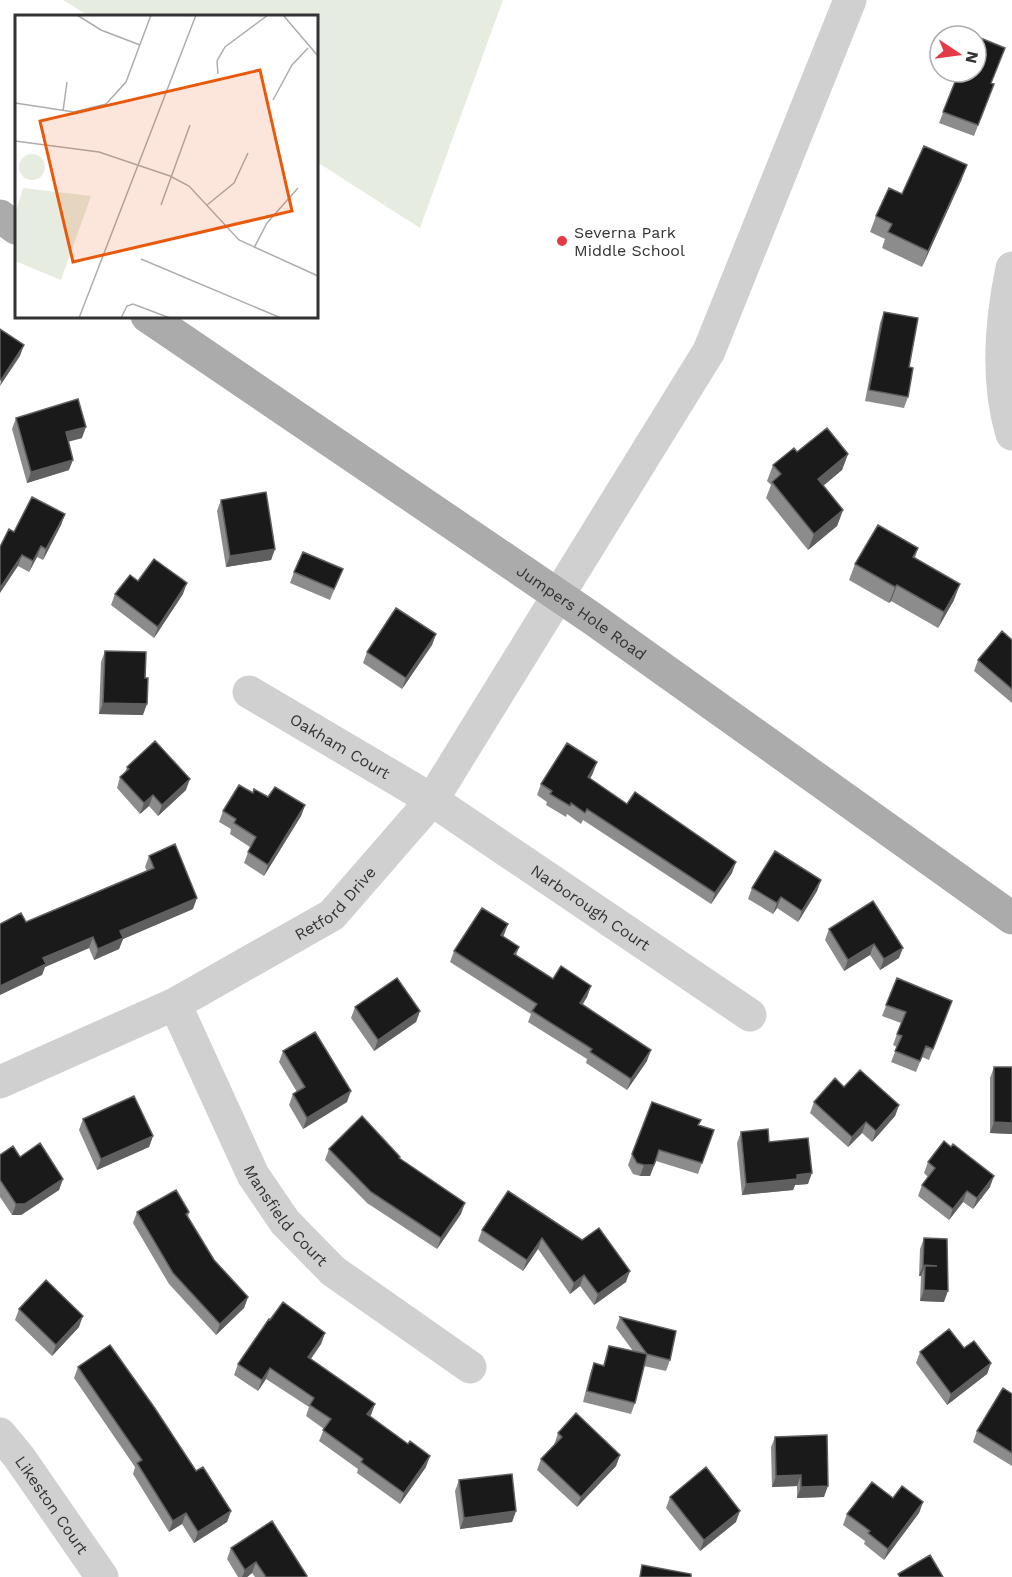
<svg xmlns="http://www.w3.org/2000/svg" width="1012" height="1577" font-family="'Work Sans',sans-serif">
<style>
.green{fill:#e6ecdf}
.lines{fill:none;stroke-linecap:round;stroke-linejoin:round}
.minor{stroke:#d0d0d0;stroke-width:33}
.major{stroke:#ababab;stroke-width:33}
.wall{fill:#8c8c8c}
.shaded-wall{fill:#5f5f5f}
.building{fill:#1a1a1a;stroke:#5f5f5f;stroke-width:1.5}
.poi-dot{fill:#e63946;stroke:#fff;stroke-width:2}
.labels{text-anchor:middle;stroke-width:6;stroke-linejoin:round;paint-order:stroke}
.poi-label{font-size:16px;fill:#333;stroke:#fff;text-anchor:start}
.street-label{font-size:16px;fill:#333;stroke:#fff}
.inset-road{fill:none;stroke:#adadad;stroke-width:1.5}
.view{fill:#e8590c;fill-opacity:0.15;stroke:#e8590c;stroke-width:3}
.inset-edge{fill:none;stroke:#333;stroke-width:3}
</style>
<rect width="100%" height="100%" fill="#fff"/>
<path class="green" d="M63,0H503L420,228L317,162L316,16H89Z"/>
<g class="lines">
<g class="minor">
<path d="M1012,268C1001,321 996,381 1012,434"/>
<path id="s1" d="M249,692L432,800L750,1015"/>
<path id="s2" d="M175,1004L253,1175L285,1222L333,1271L470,1367"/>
<path id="s3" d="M0,1082L175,1004L332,915L432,800L709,351L850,0"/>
<path id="s4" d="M0,1434L19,1457L102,1577"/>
</g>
<g class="major">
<path d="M0,216L16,228"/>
<path id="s5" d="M147,316L593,619L1012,918"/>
</g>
</g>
<path class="wall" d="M959,72L994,84L974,136L939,123Z
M967,165L961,181L922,267L882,248L885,239L870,232L876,216L902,194Z
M884,312L909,367L908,397L904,408L865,401L880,323Z
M16,418L82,438L68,442L69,470L27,483L12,429Z
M797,452L848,454L842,470L823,486L843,510L837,526L808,550L766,498L771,485L767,481L773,465Z
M221,500L275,549L271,560L226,567L217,511Z
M65,514L61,525L43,560L37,557L29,572L18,566L14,532Z
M918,548L915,558L954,600L938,628L891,601L889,603L849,580L855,564Z
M343,569L330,600L290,583L294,572Z
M138,581L183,594L154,638L111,605L115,594Z
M436,634L432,645L402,689L363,663L367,652Z
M1012,640V703L974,671L978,660Z
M105,651L143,715L99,714L101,662Z
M127,767L186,790L158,816L149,806L140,814L117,788L120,777L125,773Z
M593,773L590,779L732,873L711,904L583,820L581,824L567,814L566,817L546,805L547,802L537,795L541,784Z
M253,793L268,797L305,805L301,816L264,876L244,863L250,847L230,834L231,829L219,822L223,811Z
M149,856L193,909L123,939L119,949L94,960L89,948L45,967L42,975L26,922L147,871L145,867Z
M821,880L817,891L798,922L777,908L773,914L748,899L752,888Z
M873,901L899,958L880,970L870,955L844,971L825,940L829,929Z
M503,937L519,947L516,956L553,979L591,986L587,997L583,1004L647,1061L627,1090L586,1063L587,1059L528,1022L531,1014L450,962L454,951Z
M897,978L948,1012L929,1060L922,1057L916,1072L891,1062L897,1047L893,1045L901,1023L882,1016Z
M355,1007L420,1011L416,1022L374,1051L351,1018Z
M283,1051L347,1102L303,1129L289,1105L293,1094L297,1092L279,1062Z
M994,1067H1012V1134L990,1133V1078Z
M844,1087L899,1105L895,1116L872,1142L862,1133L848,1147L810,1113L814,1102Z
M652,1102L699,1125L714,1130L698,1174L656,1161L650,1176H640L633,1174L628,1165Z
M83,1119L153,1136L149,1147L97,1170L79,1130Z
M741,1132L769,1142L808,1184L795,1185L793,1190L742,1195L737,1143Z
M951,1147L990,1187L973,1209L963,1202L949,1220L918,1196L922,1185L928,1177L924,1173L928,1162Z
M329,1149L400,1159L461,1214L437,1249L367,1203L325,1160Z
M0,1155L20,1157L63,1179L59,1190L21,1215H12L0,1197Z
M508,1191L626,1282L594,1305L580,1286L570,1294L538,1249L523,1271L478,1241L482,1230Z
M137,1212H189L188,1217L214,1260L248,1297L244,1308L216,1335L169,1284L133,1223Z
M924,1238L944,1302L920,1301L921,1276H919L920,1249Z
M19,1309L79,1327L52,1356L15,1320Z
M620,1317L670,1360L666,1371L644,1366L635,1403L631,1414L583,1402L590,1374L594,1363L603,1366L609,1346L633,1351L616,1328Z
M270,1320L325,1333L321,1344L311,1359L375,1404L370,1416L426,1467L400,1504L357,1473L358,1469L319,1441L324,1429L306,1416L309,1407L266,1379L258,1391L234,1375L238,1364Z
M964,1348L991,1363L987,1374L947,1405L916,1363L920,1352Z
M78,1367L196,1471L231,1511L227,1522L194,1543L182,1524L169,1532L133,1474L135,1467L74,1378Z
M1012,1394V1466L973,1442L977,1431Z
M558,1433L620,1455L616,1466L577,1507L537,1470L541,1459L554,1445Z
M775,1437L824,1497L797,1498V1486L772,1487L771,1447Z
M459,1480L516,1511L512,1522L460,1529L455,1491Z
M670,1497L736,1522L700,1551L666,1508Z
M893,1498L923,1502L919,1513L884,1560L864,1544L865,1541L843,1525L847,1514Z
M231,1548L307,1577H255L252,1573L247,1577H238L227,1559Z"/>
<path class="shaded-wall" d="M967,165L961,181L922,267L928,251Z
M24,345L20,356L0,386L1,380Z
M86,427L82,438L62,443L66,432Z
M848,454L842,470L812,495L818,479Z
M73,460L69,470L27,483L31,472Z
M843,510L837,526L808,550L814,534Z
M65,514L61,525L43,560L46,549Z
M41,546L37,557L29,572L33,561Z
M275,549L271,560L226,567L230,556Z
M22,555L18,566L0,593V588Z
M187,583L183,594L154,638L158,627Z
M960,584L954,600L938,628L944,612Z
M897,585L891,601L889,603L895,587Z
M436,634L432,645L402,689L406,678Z
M103,703L147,704L143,715L99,714Z
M597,762L593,773L584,788L588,777Z
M190,779L186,790L158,816L162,805Z
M153,795L149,806L140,814L144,803Z
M305,805L301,816L264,876L268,865Z
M736,862L732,873L711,904L715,893Z
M821,880L817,891L798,922L802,911Z
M781,897L777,908L773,914L777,903Z
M197,898L193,909L123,939L119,949L94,960L98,949L120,931Z
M508,924L504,935L497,946L501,935Z
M93,937L89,948L45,967L42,975L0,995V986L43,958Z
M874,944L870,955L844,971L848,960Z
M903,948L899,958L880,970L884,959Z
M591,986L587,997L576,1014L580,1003Z
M420,1011L416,1022L374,1051L378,1040Z
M651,1050L647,1061L627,1090L631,1079Z
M351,1091L347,1102L303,1129L307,1118Z
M899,1105L895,1116L872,1142L876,1131Z
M866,1122L862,1133L848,1147L852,1137Z
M994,1122L1012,1123V1134L990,1133Z
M153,1136L149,1147L97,1170L101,1159Z
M644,1165H654L650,1176H640Z
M812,1173L808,1184L795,1185L793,1190L742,1195L746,1184L797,1175Z
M994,1176L990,1187L973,1209L977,1198Z
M63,1179L59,1190L21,1215H12L16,1204Z
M967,1191L963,1202L949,1220L953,1209Z
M465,1203L461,1214L437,1249L441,1238Z
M542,1238L538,1249L523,1271L527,1260Z
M923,1265L937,1266H925L921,1276H919Z
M630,1271L626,1282L594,1305L598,1294Z
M584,1275L580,1286L570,1294L574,1283Z
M924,1290L948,1291L944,1302L920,1301Z
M248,1297L244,1308L216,1335L220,1324Z
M83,1316L79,1327L52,1356L56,1345Z
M325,1333L321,1344L304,1368L308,1357Z
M991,1363L987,1374L947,1405L951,1394Z
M270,1368L266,1379L258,1391L262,1380Z
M375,1404L371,1415L363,1425L367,1414Z
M620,1455L616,1466L577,1507L581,1497Z
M430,1456L426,1467L400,1504L404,1493Z
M801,1475L797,1486L772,1487L776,1476Z
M828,1486L824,1497L797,1498L801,1487Z
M923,1502L919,1513L884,1560L888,1549Z
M231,1511L227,1522L194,1543L198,1532Z
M516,1511L512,1522L460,1529L464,1518Z
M740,1511L736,1522L700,1551L704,1540Z
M186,1513L182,1524L169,1532L173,1521Z
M256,1562L252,1573L247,1577H242L245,1570Z"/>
<path class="building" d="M978,37L1005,48L991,83L994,84L978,125L943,112L959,72H976V41Z
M924,146L967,165L928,251L888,232L892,224L876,216L889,188L902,194Z
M884,312L918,318L909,367L913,368L908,397L869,390Z
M0,329L24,345L1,380L0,379Z
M78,399L86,427L66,432L73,460L31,472L16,418Z
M827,428L848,454L818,479L843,510L814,534L772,482L781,474L773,465L794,448L797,452Z
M266,492L275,549L230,556L221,500Z
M32,497L65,514L46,549L41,546L33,561L22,555L0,588V547L9,529L14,532Z
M878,525L918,548L913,557L960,584L944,612L897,585L895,587L855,564Z
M303,552L343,569L334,589L294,572Z
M154,559L187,583L158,627L115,594L130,575L138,581Z
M396,608L436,634L406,678L367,652Z
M1002,631L1012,640V689L978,660Z
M105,651L146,652L145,678H148L147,704L103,703Z
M155,741L190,779L162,805L153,795L144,803L120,777L129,769L127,767Z
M567,743L597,762L588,777L627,804L635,792L736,862L715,893L587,809L585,813L571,803L570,806L550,794L552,791L541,784Z
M239,785L253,793L254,789L268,797L275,787L305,805L268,865L248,852L256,837L234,823L236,819L223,811Z
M175,844L197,898L120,931L123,938L98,949L93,937L43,958L46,964L0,986V924L21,913L26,922L154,868L149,856Z
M775,851L821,880L802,911L781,897L777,903L752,888Z
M873,901L903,948L884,959L874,944L848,960L829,929Z
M482,908L508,924L501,935L519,947L514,954L553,979L561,966L591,986L580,1003L651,1050L631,1079L590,1052L592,1049L532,1011L537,1004L454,951Z
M397,978L420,1011L378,1040L355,1007Z
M897,978L952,1001L933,1049L926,1046L920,1061L895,1051L902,1036L897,1034L906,1012L886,1005Z
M315,1032L351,1091L307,1118L293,1094L305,1087L283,1051Z
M994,1067H1012V1123L994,1122Z
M860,1070L899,1105L876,1131L866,1122L852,1137L814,1102L835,1078L844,1087Z
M134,1096L153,1136L101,1159L83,1119Z
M652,1102L701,1120L698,1125L714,1130L702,1163L659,1150L654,1165H644L637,1163L632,1154Z
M362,1116L400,1157L399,1158L465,1203L441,1238L371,1192L329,1149Z
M768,1129L769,1142L808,1138L812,1173L797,1175V1179L746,1184L741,1132Z
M944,1141L951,1147L953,1144L994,1176L977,1198L967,1191L953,1209L922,1185L935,1168L928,1162Z
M40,1143L63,1179L25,1204H16L0,1180V1155L13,1146L20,1157Z
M176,1190L189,1212L186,1214L214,1260L248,1297L220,1324L173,1273L137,1212Z
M508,1191L582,1240L599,1228L630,1271L598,1294L584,1275L574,1283L542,1238L527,1260L482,1230Z
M924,1238L947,1239L948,1291L924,1290L925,1266H937L923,1265Z
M46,1280L83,1316L56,1345L19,1309Z
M283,1302L325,1333L308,1357L375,1404L367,1414L408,1444L410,1441L430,1456L404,1493L361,1462L363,1459L323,1430L331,1419L310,1405L314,1398L270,1368L262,1380L238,1364L269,1319L270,1320Z
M620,1317L676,1331L670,1360L647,1354L635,1403L587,1391L594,1363L604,1366L609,1346L647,1354Z
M949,1329L964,1348L974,1341L991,1363L951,1394L920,1352Z
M110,1345L154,1407L196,1471L203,1467L231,1511L198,1532L186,1513L173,1521L137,1463L142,1460L78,1367Z
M1003,1388L1012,1394V1453L977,1431Z
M576,1413L620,1455L581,1497L541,1459L562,1437L558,1433Z
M827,1435L828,1486L801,1487V1475L776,1476L775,1437Z
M706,1467L740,1511L704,1540L670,1497Z
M512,1474L516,1511L464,1518L459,1480Z
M872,1482L893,1498L902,1486L923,1502L888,1549L868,1533L870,1531L847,1514Z
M272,1521L307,1576L305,1577H266L256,1562L245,1570L231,1548Z
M930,1555L943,1577H900L898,1574Z
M642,1565L691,1574V1577H640Z"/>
<circle class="poi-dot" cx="562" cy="241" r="6"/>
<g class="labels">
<g class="poi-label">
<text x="574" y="238">Severna Park<tspan x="574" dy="18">Middle School</tspan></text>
</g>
<g class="street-label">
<text dy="6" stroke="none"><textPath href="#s5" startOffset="526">Jumpers Hole Road</textPath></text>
<text dy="6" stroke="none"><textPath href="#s1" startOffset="106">Oakham Court</textPath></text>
<text dy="6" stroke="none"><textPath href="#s3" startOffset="382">Retford Drive</textPath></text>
<text dy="6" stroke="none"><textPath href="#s1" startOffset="404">Narborough Court</textPath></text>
<text dy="6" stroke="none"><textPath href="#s2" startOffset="240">Mansfield Court</textPath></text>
<text dy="6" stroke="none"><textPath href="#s4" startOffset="88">Likeston Court</textPath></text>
</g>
</g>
<g transform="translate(15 15)">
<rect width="303" height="303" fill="#fff"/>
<path d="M4 152a13 13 0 1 1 26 0a13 13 0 1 1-26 0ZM8,173L76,181L46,265L0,246V199Z" fill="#e6ecdf"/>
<path class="inset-road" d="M62,0L86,15L125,30M268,0L303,41M203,59L202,46L210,32L253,0M258,85L277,50L293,33M0,88L59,97L91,89L111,67L136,0M48,96L52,67M0,126L84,137L155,161L174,171L224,225L303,261M146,190L175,110M192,190L219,168L233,138M239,233L252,208L283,173M126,244L266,303M64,303L181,0M106,303L112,291L118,289L155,303"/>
<path class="view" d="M245,55L277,196L58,247L25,106Z"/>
<rect width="303" height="303" class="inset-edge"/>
</g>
<g transform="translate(958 54) rotate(103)"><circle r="28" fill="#ffffff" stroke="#adadad" stroke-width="1.5"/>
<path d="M0-4.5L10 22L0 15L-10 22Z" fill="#e63946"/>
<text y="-9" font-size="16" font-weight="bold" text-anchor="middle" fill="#333333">N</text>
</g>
</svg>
